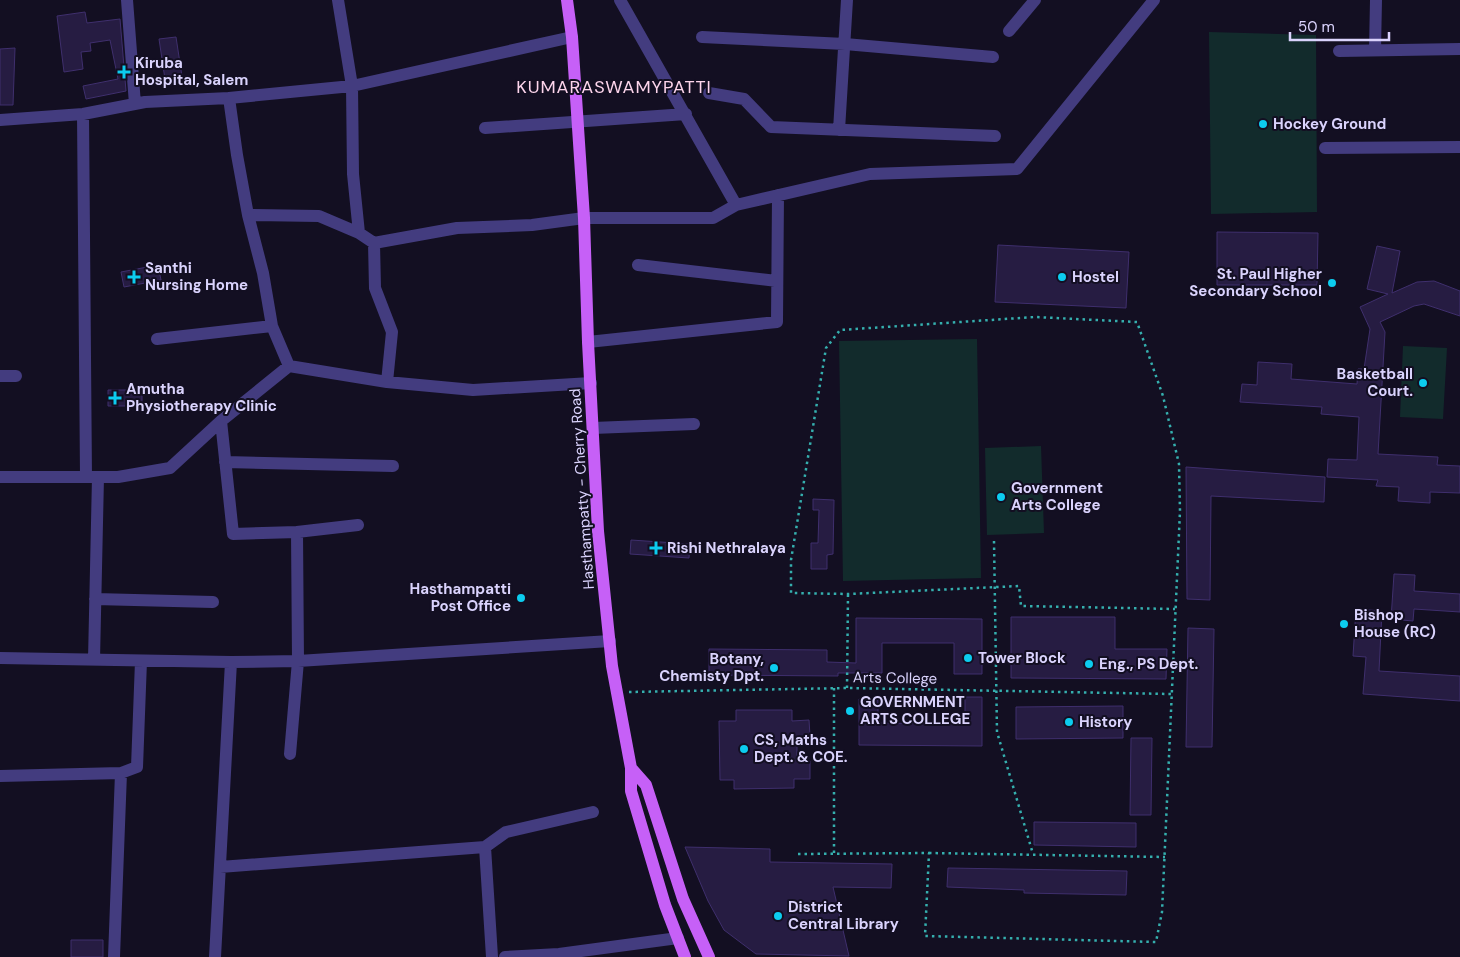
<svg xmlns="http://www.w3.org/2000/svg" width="1460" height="957" font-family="'DM Sans',sans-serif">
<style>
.park{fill:#122b2c}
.building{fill:#261c42;stroke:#3f2f6d}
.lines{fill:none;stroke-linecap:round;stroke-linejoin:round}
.path{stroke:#35afae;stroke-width:2.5;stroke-dasharray:2.5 4;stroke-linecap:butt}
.minor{stroke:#433c7f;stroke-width:12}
.major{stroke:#c660f7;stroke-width:12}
.poi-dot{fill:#0cccef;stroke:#130f22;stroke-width:2}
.labels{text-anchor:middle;stroke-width:4;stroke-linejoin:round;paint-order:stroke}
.poi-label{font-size:15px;font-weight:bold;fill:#dad3fd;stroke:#130f22;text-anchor:start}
.street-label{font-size:15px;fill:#dad3fd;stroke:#130f22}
.quarter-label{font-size:18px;letter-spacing:1px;fill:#fdd5ec;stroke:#130f22}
</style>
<rect width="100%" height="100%" fill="#130f22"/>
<path class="park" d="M1209,32L1316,35L1317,212L1211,214Z
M977,339L981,578L843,581L839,341Z
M1403,346L1447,348L1443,419L1400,417Z
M1041,446L1044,533L987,535L985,448Z"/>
<path class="building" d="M85,12L87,23L120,19L126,91L86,99L83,86L118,79L110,40L90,43L91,51L81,52L83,69L64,72L57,16Z
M176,37L183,83L166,86L159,39Z
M15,48L13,105H0V49Z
M1217,232L1318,233L1317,285H1217Z
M998,245L1129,252L1126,308L995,302Z
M1377,246L1400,251L1392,293L1417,282L1434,281L1460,291V316L1424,304L1414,306L1380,322L1385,332L1378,454L1438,457L1437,465L1460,466V493L1430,492V503L1398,501L1399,487L1376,486L1378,480L1327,477L1328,459L1357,460L1359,417L1321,414L1322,407L1240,402L1242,384L1257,385L1258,362L1292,364L1291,379L1357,384L1358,369H1364L1370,329L1360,307L1388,294L1367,289Z
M158,265L161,280L124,287L121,272Z
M108,390H142V406H108Z
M1186,467L1325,477L1324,502L1211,496L1210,600L1187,599Z
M813,499L834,500L833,554L827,555V569H811V543H818L819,510H813Z
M631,540L690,544L689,558L630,554Z
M1394,574L1415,575L1414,591L1460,594V612L1414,609L1413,621L1391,619Z
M1356,609L1382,611L1379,671L1460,676V701L1363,694L1366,657L1353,656Z
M1011,617H1115V649H1167L1166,679L1011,678Z
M856,618L982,619V674H954V643H882V673H838V676L709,675V649L827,650V662L856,663Z
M1188,628L1214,629L1212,747H1186Z
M965,697H982V746L859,745V699L878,700V723L965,724Z
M1123,706V738L1016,739V707Z
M736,710H792V721L809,720L810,736L797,737V761H810V779H794V788L734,789V780H720L719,721H736Z
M1131,738H1152L1151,815H1130Z
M1034,822L1136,823V847L1034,845Z
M685,847L770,849V862L892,864L891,888L833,887L849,956L756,954L724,930L708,901Z
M948,868L1127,871L1126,895L1024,893V890L947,887Z
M71,940H103V957H71Z"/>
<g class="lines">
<path class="path" d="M994,541L997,732L1033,854
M834,688V854
M847,688L848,594
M629,692L847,688L1171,694
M929,853L1165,857
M798,854L929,853L925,936L1156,942L1162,912L1180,511L1179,464L1163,396L1137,322L1035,317L840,330L826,348L791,560V593L848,594L1019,586L1021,606L1175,609"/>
<path class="minor" d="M127,0L135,104
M338,0L352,86L353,174L359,233L374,243L457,228L532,225L584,218H713L736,205
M620,0L736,205L870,174L1017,169L1154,0
M1009,31L1035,0
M702,37L845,44L993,57
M1375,50L1376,0
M1339,51L1460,49
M709,93L744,99L771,127L995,136
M229,98L237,155L248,215L263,273L272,326L289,366L387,382L473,390L591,383
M83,114L86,477
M0,120L83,114L145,102L229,98L352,86L572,37
M485,128L686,114
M839,130L847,0
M1325,148L1460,147
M248,215L319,216L359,233
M374,243L375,288L392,332L387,382
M638,265L777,281
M157,339L272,326
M588,342L777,322L778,195
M0,376H16
M221,421L233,534L297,532L298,661L290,754
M593,428L694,424
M225,462L393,466
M0,477H118L170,468L221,421L289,366
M297,532L358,525
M95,599L213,602
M0,658L231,662
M94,660L98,477
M121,773L137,767L141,661
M0,776L121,773L114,957
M485,847L506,832L593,812
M220,867L485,847L492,957
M215,957L231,662L298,661L610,641
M505,957L559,954L678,938"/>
<path class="major" d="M567,0L572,37L584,218L588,342L598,531L612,666L631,768V791L665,905L685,957
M631,768L646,785L683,899L709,957"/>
</g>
<g class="poi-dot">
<path d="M121.5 64.5h5v5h5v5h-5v5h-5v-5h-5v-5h5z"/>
<circle cx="1263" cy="124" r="5"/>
<path d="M131.5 269.5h5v5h5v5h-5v5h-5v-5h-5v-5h5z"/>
<circle cx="1062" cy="277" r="5"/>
<circle cx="1332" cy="283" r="5"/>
<circle cx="1423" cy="383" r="5"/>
<path d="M112.5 390.5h5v5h5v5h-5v5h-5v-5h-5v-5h5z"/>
<circle cx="1001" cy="497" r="5"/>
<path d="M653.5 540.5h5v5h5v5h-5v5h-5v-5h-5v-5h5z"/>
<circle cx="521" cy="598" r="5"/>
<circle cx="1344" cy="624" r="5"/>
<circle cx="968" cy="658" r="5"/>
<circle cx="1089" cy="664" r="5"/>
<circle cx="774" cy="668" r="5"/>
<circle cx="850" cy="711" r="5"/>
<circle cx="1069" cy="722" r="5"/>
<circle cx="744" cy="749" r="5"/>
<circle cx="778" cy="916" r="5"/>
</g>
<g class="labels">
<g class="poi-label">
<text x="135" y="68">Kiruba<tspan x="135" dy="17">Hospital, Salem</tspan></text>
<text x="1273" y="129">Hockey Ground</text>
<text x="145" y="273">Santhi<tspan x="145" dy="17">Nursing Home</tspan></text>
<text x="1322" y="279" text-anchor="end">St. Paul Higher<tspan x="1322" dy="17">Secondary School</tspan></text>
<text x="1072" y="282">Hostel</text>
<text x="1413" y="379" text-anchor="end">Basketball<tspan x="1413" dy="17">Court.</tspan></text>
<text x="126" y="394">Amutha<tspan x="126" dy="17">Physiotherapy Clinic</tspan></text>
<text x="1011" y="493">Government<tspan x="1011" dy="17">Arts College</tspan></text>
<text x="667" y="553">Rishi Nethralaya</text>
<text x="511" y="594" text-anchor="end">Hasthampatti<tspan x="511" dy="17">Post Office</tspan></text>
<text x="1354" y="620">Bishop<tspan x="1354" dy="17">House (RC)</tspan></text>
<text x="978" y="663">Tower Block</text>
<text x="764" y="664" text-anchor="end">Botany,<tspan x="764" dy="17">Chemisty Dpt.</tspan></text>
<text x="1099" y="669">Eng., PS Dept.</text>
<text x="860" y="707">GOVERNMENT<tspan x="860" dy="17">ARTS COLLEGE</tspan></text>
<text x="1079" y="727">History</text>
<text x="754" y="745">CS, Maths<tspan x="754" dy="17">Dept. &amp; COE.</tspan></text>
<text x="788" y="912">District<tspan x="788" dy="17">Central Library</tspan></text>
</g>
<g class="street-label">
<text transform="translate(582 489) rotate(-94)" y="5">Hasthampatty - Cherry Road</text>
<text transform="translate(895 678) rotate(1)" y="5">Arts College</text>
</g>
<g class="quarter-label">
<text x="614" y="93">KUMARASWAMYPATTI</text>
</g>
</g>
<path d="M1290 32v8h99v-8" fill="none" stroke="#dad3fd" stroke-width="2.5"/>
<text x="1298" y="32" font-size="15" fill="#dad3fd" stroke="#130f22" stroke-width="4" paint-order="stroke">50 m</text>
</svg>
